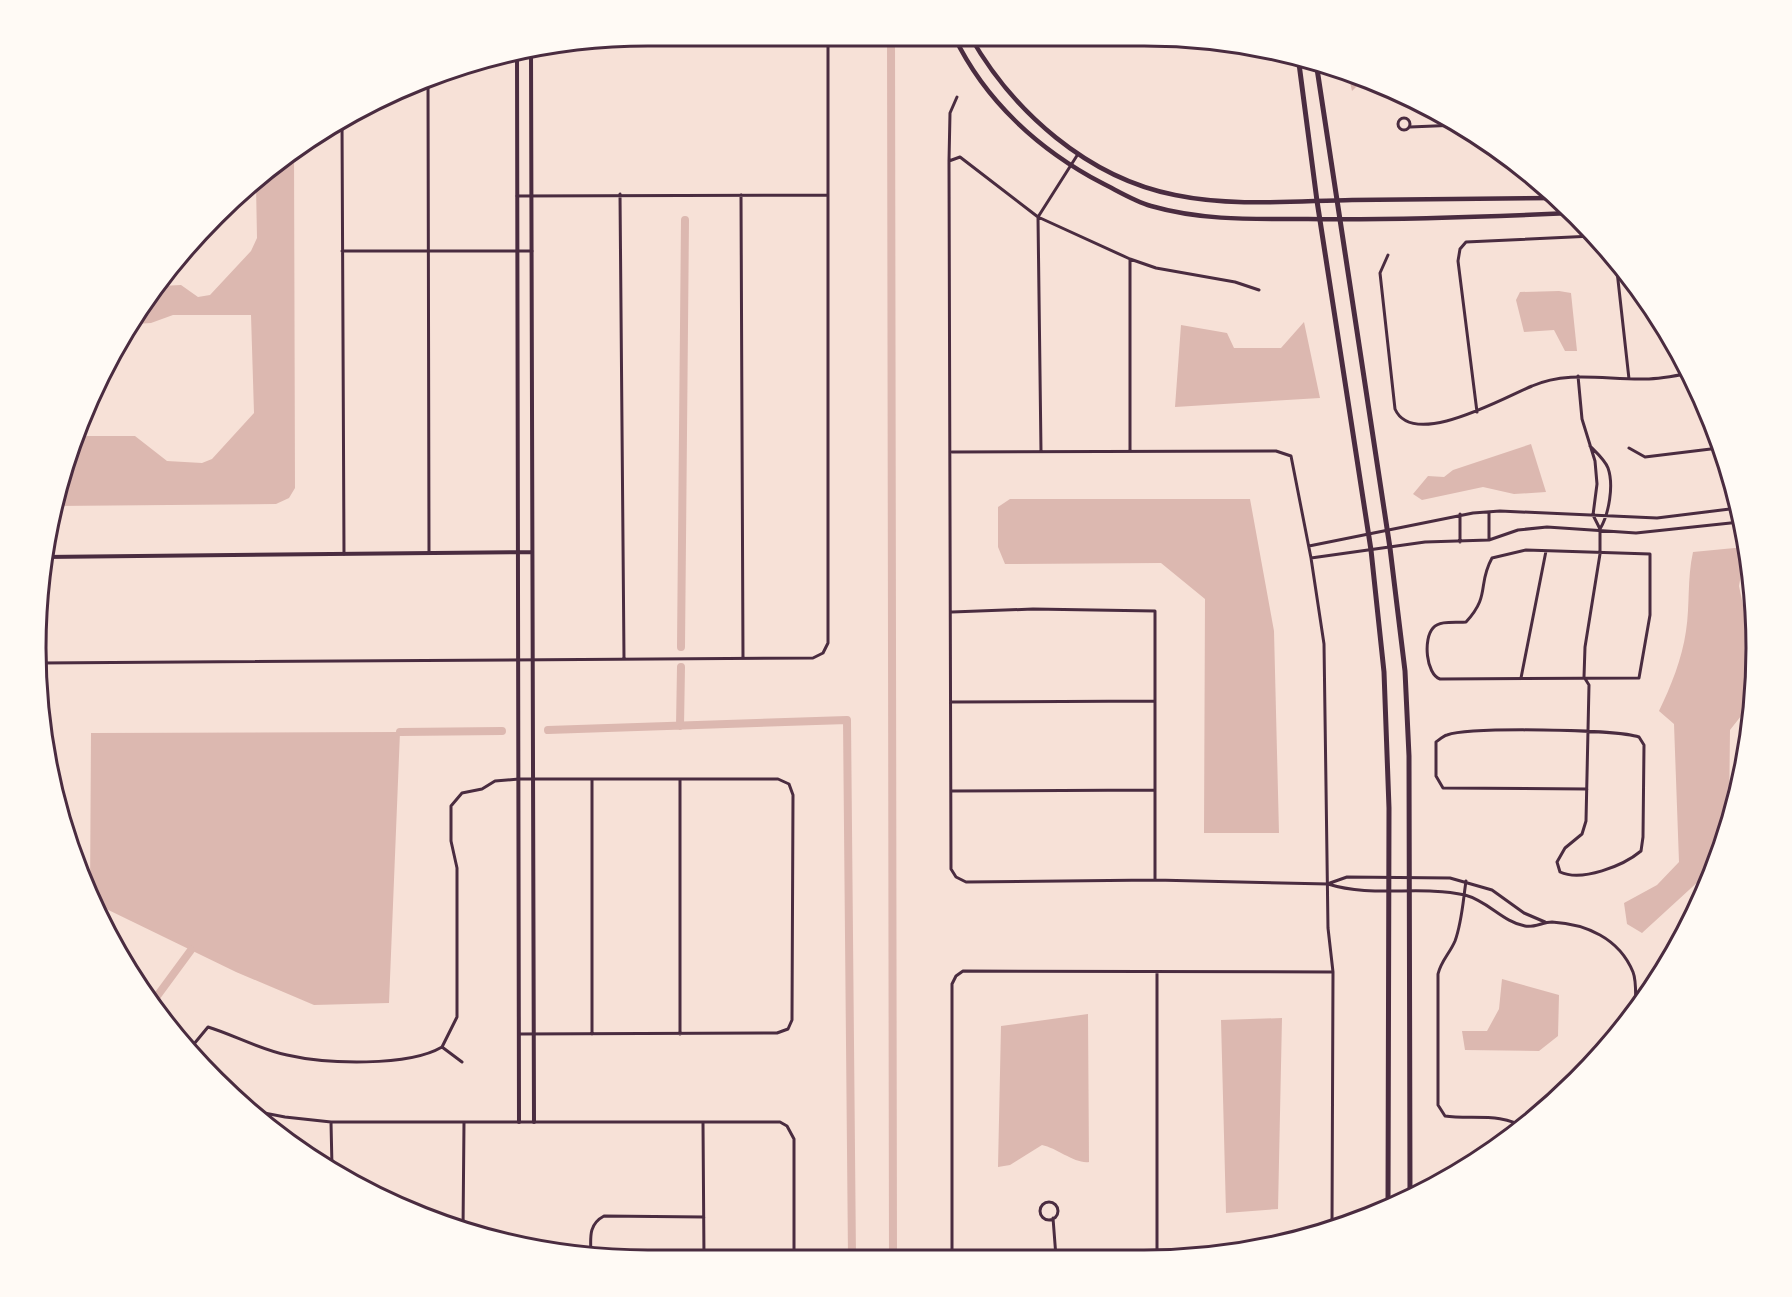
<svg xmlns="http://www.w3.org/2000/svg" width="1792" height="1297" font-family="Lato,sans-serif">
<style>
.water{fill:#dcb8b0}
.lines{fill:none;stroke-linecap:round;stroke-linejoin:round}
.canal{stroke:#dcb8b0;stroke-width:8}
.minor{stroke:#4a2c40;stroke-width:3}
.tertiary{stroke:#4a2c40;stroke-width:4}
.secondary{stroke:#4a2c40;stroke-width:4.5}
.trunk{stroke:#4a2c40;stroke-width:5}
.rim{fill:none;stroke:#4a2c40;stroke-width:3}
</style>
<rect width="100%" height="100%" fill="#f7e1d7"/>
<path class="water" d="M1348,73L1365,78L1352,91Z
M294,151L295,488L289,498L276,504L54,506L73,446L86,436H135L167,461L202,463L212,459L254,413L251,315H173L151,323L135,324L161,286L181,285L198,297L210,295L251,251L257,238L256,185Z
M1559,291L1571,293L1577,351H1565L1554,330L1524,332L1516,300L1520,292Z
M1304,322L1320,398L1175,407L1181,325L1227,333L1234,348H1281Z
M1531,444L1546,492L1514,494L1483,487L1422,500L1413,494L1428,476L1444,477L1453,470Z
M1010,499H1250L1274,631L1279,833H1204L1205,599L1161,563L1005,564L998,547V507Z
M1745,547L1747,562L1743,563L1739,586L1753,653L1752,702L1730,730L1729,820L1724,845L1713,868L1642,933L1627,924L1624,903L1657,885L1679,862L1674,724L1659,711C1671,686 1682,659 1686,631C1690,605 1687,579 1693,552Z
M400,732L389,1003L314,1005L236,972L94,903L90,895L91,733Z
M1502,979L1559,995L1558,1036L1539,1051L1465,1050L1462,1031H1487L1499,1009Z
M1088,1014L1089,1162C1075,1164 1057,1148 1042,1145L1010,1165L998,1167L1001,1026Z
M1282,1018L1278,1209L1226,1213L1221,1020Z"/>
<g class="lines">
<path class="canal" d="M891,36L893,1258
M681,647L685,220
M680,726L681,667
M548,730L847,720L852,1258
M400,732L502,731
M152,1003L191,950"/>
<path class="minor" d="M428,78L429,553
M957,97L950,113L949,161L951,869L956,877L966,882L1155,880L1328,884C1372,898 1420,885 1465,895C1488,901 1503,922 1525,926C1534,928 1543,922 1552,922C1586,924 1619,938 1633,972C1637,982 1635,997 1636,1008
M1398 124a6 6 0 1 1 12 0a6 6 0 1 1-12 0Z
M342,121L344,554
M1410,127L1458,125
M949,161L960,157L1038,217L1130,259L1156,268L1235,282L1259,290
M620,194L624,658
M741,195L743,658
M517,196L827,195
M342,251H532
M1388,255L1380,273L1395,409C1413,450 1505,397 1532,386C1568,370 1607,380 1645,379C1660,379 1675,376 1690,373
M1130,259V451
M1616,262L1629,379
M1578,376L1582,419L1595,461L1597,484L1593,515L1600,529V554L1585,647L1584,677L1589,685L1586,821L1582,834L1565,848L1557,862L1560,872C1582,882 1623,866 1641,851L1643,837L1644,745L1639,737C1617,729 1470,727 1447,735C1443,736 1439,740 1436,742V776L1443,788L1587,789
M1477,412L1458,261L1460,249L1466,242L1593,236
M1590,446C1596,452 1605,460 1608,468C1614,485 1609,514 1600,529
M1629,448L1645,457L1719,448
M1041,451L1038,217L1078,154
M952,452L1276,451L1291,456L1311,558L1324,644L1328,928L1333,972L1332,1227
M1489,512V540
M1460,542V514
M1309,546L1473,513L1500,511L1657,518L1738,508
M1526,550L1650,554V615L1639,678L1440,679C1426,674 1423,639 1433,628C1440,620 1456,623 1466,622C1491,595 1477,585 1492,558Z
M1311,558L1425,542L1489,540L1518,530L1547,527L1636,533L1740,522
M952,612L1033,609L1155,611V880
M41,663L813,658L823,653L828,643V36
M1521,678L1546,551
M952,702L1155,701
M680,780V1034
M952,791L1154,790
M1466,881C1463,901 1462,922 1455,941C1450,953 1441,961 1438,974V1105L1445,1116C1468,1120 1505,1112 1523,1128
M1330,883L1347,877L1450,878L1492,890L1524,913L1545,922
M1157,973V1256
M592,1034V780
M442,1047L457,1017V868L451,841V806L462,793L482,789L495,781L519,779H778L789,784L793,795L792,1020L788,1029L777,1033L519,1034
M189,1050L208,1027C234,1035 259,1049 287,1055C326,1064 408,1067 442,1047L462,1062
M244,1109L285,1117L331,1122H780L787,1126L794,1139V1258
M331,1122L332,1167
M703,1123L704,1259
M1040 1211a9 9 0 1 1 18 0a9 9 0 1 1-18 0Z
M1053,1218L1056,1257
M463,1230L464,1122
M591,1257C591,1240 587,1225 604,1216L704,1217
M952,1257V984L956,976L963,971L1333,972"/>
<path class="tertiary" d="M531,51L534,1122
M517,53L519,1122
M44,557L532,552"/>
<path class="secondary" d="M954,36C985,101 1039,150 1102,183C1118,191 1134,201 1151,206C1203,221 1255,219 1308,219C1396,220 1484,217 1571,213
M970,36C1013,112 1088,178 1175,195C1233,207 1294,201 1352,200C1420,199 1488,199 1556,198"/>
<path class="trunk" d="M1298,56L1317,201L1371,550L1384,672L1389,808L1388,1208
M1316,62L1390,548L1405,671L1409,756L1410,1196"/>
</g>
<path d="M0 0H1792V1297H0ZM648 46H1144A602 602 0 0 1 1746 648V648A602 602 0 0 1 1144 1250H648A602 602 0 0 1 46 648V648A602 602 0 0 1 648 46Z" fill="#fffaf5" fill-rule="evenodd"/>
<path class="rim" d="M648 46H1144A602 602 0 0 1 1746 648V648A602 602 0 0 1 1144 1250H648A602 602 0 0 1 46 648V648A602 602 0 0 1 648 46Z"/>
</svg>
